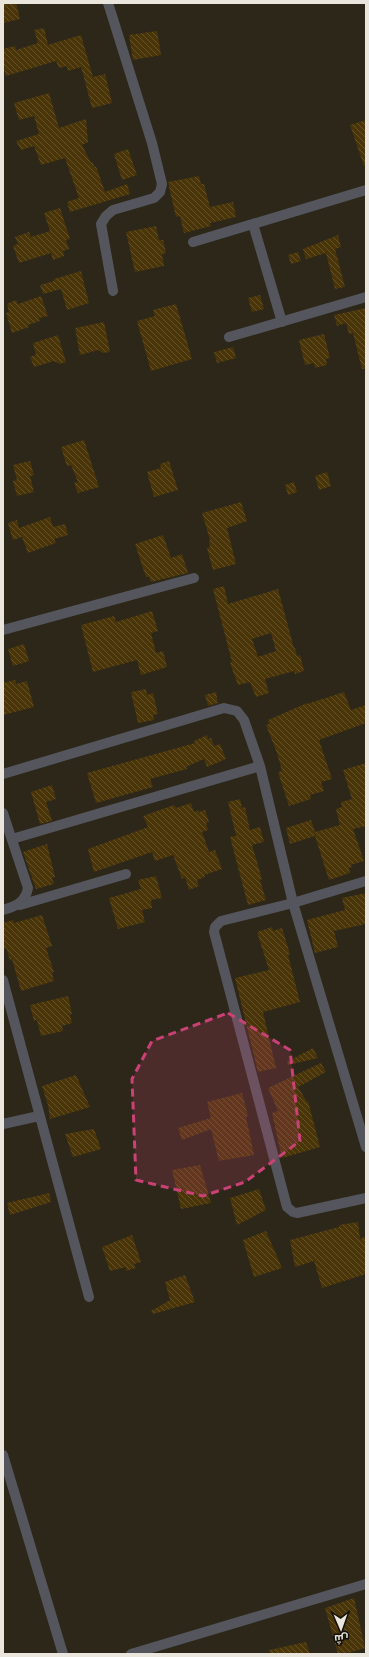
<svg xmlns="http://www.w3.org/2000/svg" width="369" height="1657" font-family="'Public Sans',Cairo,sans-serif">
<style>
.building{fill:url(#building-back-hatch);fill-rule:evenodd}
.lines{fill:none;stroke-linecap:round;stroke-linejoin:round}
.minor{stroke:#55565d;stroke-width:10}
.marked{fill:#ca4175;fill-opacity:0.2;stroke:#ca4175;stroke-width:3;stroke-dasharray:8 5;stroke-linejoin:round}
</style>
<defs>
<pattern id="building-back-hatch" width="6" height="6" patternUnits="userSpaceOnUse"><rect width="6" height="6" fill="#493508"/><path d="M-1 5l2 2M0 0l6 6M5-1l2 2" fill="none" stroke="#63522c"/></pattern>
</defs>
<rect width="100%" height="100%" fill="#2d271a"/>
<path class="building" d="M3,3H16L20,19L3,23Z
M44,28L48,45L81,35L93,77L105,74L112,103L92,108L81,67L68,71L67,66L59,68L56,61L6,76L3,65V49L15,46L16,50L38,43L34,30Z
M157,31L161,55L133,60L129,35Z
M49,93L59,128L86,119L88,142L82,145L91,163L93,162L94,167L96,166L105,192L127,184L130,194L70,212L67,202L79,198L65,158L41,165L34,146L21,150L16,141L39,134L34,116L19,120L14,103Z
M366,120V165L364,166L350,125Z
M128,149L137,175L122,180L114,154Z
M199,176L201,184H204L210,207L233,202L236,217L210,223L211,226L184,233L180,216L176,217L168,182Z
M60,208L70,239L66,240L69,249L63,251L64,256L53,260L51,253L19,263L13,246L18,244L15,237L29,232L31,237L50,231L44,213Z
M156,226L159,240H163L166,253L162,254L164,266L135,272L126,232Z
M338,235L341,247L335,249L345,287L335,289L326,253L306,259L303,249Z
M298,252L301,261L291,264L288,255Z
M81,271L89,303L67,310L61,289L43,294L40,285L54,281V279Z
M260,295L264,309L252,312L248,298Z
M41,296L48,316L39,318L40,321L28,325L29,327L12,333L6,313L9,312L7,304L16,300L18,304Z
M176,304L192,359L151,371L137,321L155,316L153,310Z
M366,308V369H362L353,333L349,334L346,323L337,326L334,315Z
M104,322L110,352L103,353L98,350L80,355L75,328Z
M324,334L330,358L326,359L327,365L315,368L314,363L305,365L299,340Z
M58,335L66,362L60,364L54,361L34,367L30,357L36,355L33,343Z
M233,347L236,358L217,363L214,352Z
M84,440L99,487L78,493L74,483L78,482L71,465L67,466L61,447Z
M30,461L34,475L30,476L34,492L17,496L13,481L17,480L13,465Z
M169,461L178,490L154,497L147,472L161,468L160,464Z
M327,472L331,486L319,490L315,476Z
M294,482L297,492L288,495L285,485Z
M241,502L247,521L227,528L236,564L213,570L207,548L210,547L209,541L210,540L202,513Z
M50,517L53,527L65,524L68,535L54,539L56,543L28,553L22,537L13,540L8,523L17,520L19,528Z
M163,535L171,558L182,554L188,573L151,582L149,577H146L135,544Z
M224,586L228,604L278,589L294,648H295L297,656L300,655L304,671L295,674L294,671L265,679L269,693L256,697L250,682L238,685L230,663L232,662L213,589ZM271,633L276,651L258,657L252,639Z
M152,611L158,631L151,633L156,653L163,651L167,667L141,675L137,660L93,672L81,625L114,616L116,622Z
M24,644L29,661L13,666L8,649Z
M15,680L16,684L27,681L34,707L3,715V683Z
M146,689L147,695L153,693L158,714L153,715L154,720L138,723L131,692Z
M216,692L218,703L208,706L205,695Z
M344,692L351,710L366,705V723L319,740L332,779L321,782L324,791L310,795L311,799L289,806L278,772L282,771L277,753L266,725L269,724L268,720L307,703V704Z
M207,735L208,739L211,738L214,746L220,744L226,759L207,767L204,759L186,767L187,769L150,779L153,787L96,803L87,773L195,743L194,741Z
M366,763V826L353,829L364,861L351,865L352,867L349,868L350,873L329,880L315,836L290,844L286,828L311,820L315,832L340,825L336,809L342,807L341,802L352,799L343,770Z
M52,785L56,799L46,802L52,821L40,824L31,792Z
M240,799L242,808L245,807L250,830L260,827L264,842L252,845L262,879L260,880L266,900L248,905L230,837L236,836L228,802Z
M191,803L194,812L198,810L199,812L205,810L209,822L206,823L208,830L202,832L209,852L215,850L222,869L204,875L205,877L197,880L199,886L189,890L185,877L182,879L173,855L155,861L152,852L94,872L88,849L148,827L143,816L174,805L176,808Z
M47,844L55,877L52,878L54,884L36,889L23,852Z
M156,876L162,898L151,900L152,908L142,910L145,922L118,929L109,898L141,889L138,880Z
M366,893V924L334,931L338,947L315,953L307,920L345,910L342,898Z
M42,915L52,946L46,948L54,972L52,973L54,981L21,991L12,959L10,960L6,948L3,949V923L13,920L14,923Z
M272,927L273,931L282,928L290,954L288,955L300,1002L263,1012L276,1068L258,1072L235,978L269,970L257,932Z
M68,996L72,1014H70L72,1023L62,1026L63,1031L41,1036L37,1020L34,1021L30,1005Z
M313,1048L318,1058L288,1065L287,1062Z
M321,1063L326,1072L298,1087L307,1102L308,1101L320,1147L282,1158L272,1113L278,1111L268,1088Z
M76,1075L90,1107L50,1119L48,1105L42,1086Z
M242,1093L248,1116L246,1117L254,1155L219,1161L211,1129L182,1140L178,1128L211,1118L207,1102Z
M94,1129L101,1149L73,1157L65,1134Z
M200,1165L211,1203L181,1209L172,1170Z
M259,1189L266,1210L237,1225L230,1198Z
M49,1193L51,1202L10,1215L7,1203Z
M358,1222L360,1239L366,1236V1274L322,1288L314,1261L295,1267L290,1240L339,1227V1225Z
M266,1231L282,1268L254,1277L243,1240Z
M132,1235L141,1262L134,1264L136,1268L126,1271V1267L110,1271L102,1247Z
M185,1275L195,1302L153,1314L151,1311L170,1300L165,1282Z
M354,1598L365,1648L345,1654H338L325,1608Z
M306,1642L310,1654H270L269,1650Z"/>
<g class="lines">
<path class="minor" d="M108,3L152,143L162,184L160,192L154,198L113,210L106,216L101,224L113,291
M253,224L282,322
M193,242L366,190
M229,337L366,297
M3,630L194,578
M3,774L224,708L237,711L244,720L260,766L293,903L366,1147
M3,813L28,888C25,903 16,906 3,910
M12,839L260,766
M366,881L293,903L221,921L215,927L214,932L287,1207L293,1212L297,1213L366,1198
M20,905L126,874
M3,980L89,1297
M3,1124L39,1116
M3,1455L63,1654
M131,1654L366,1584"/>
</g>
<path class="marked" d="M228,1013L290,1050L300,1141L245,1182L203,1196L136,1180L132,1079L152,1041Z"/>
<rect width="369" height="1657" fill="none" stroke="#eae6dd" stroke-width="8"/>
<g transform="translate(341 1629) rotate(178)" stroke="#13100a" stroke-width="3" paint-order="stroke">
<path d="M0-3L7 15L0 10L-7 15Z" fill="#eae6dd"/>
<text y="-6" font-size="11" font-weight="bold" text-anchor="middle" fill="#eae6dd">ش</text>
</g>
</svg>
